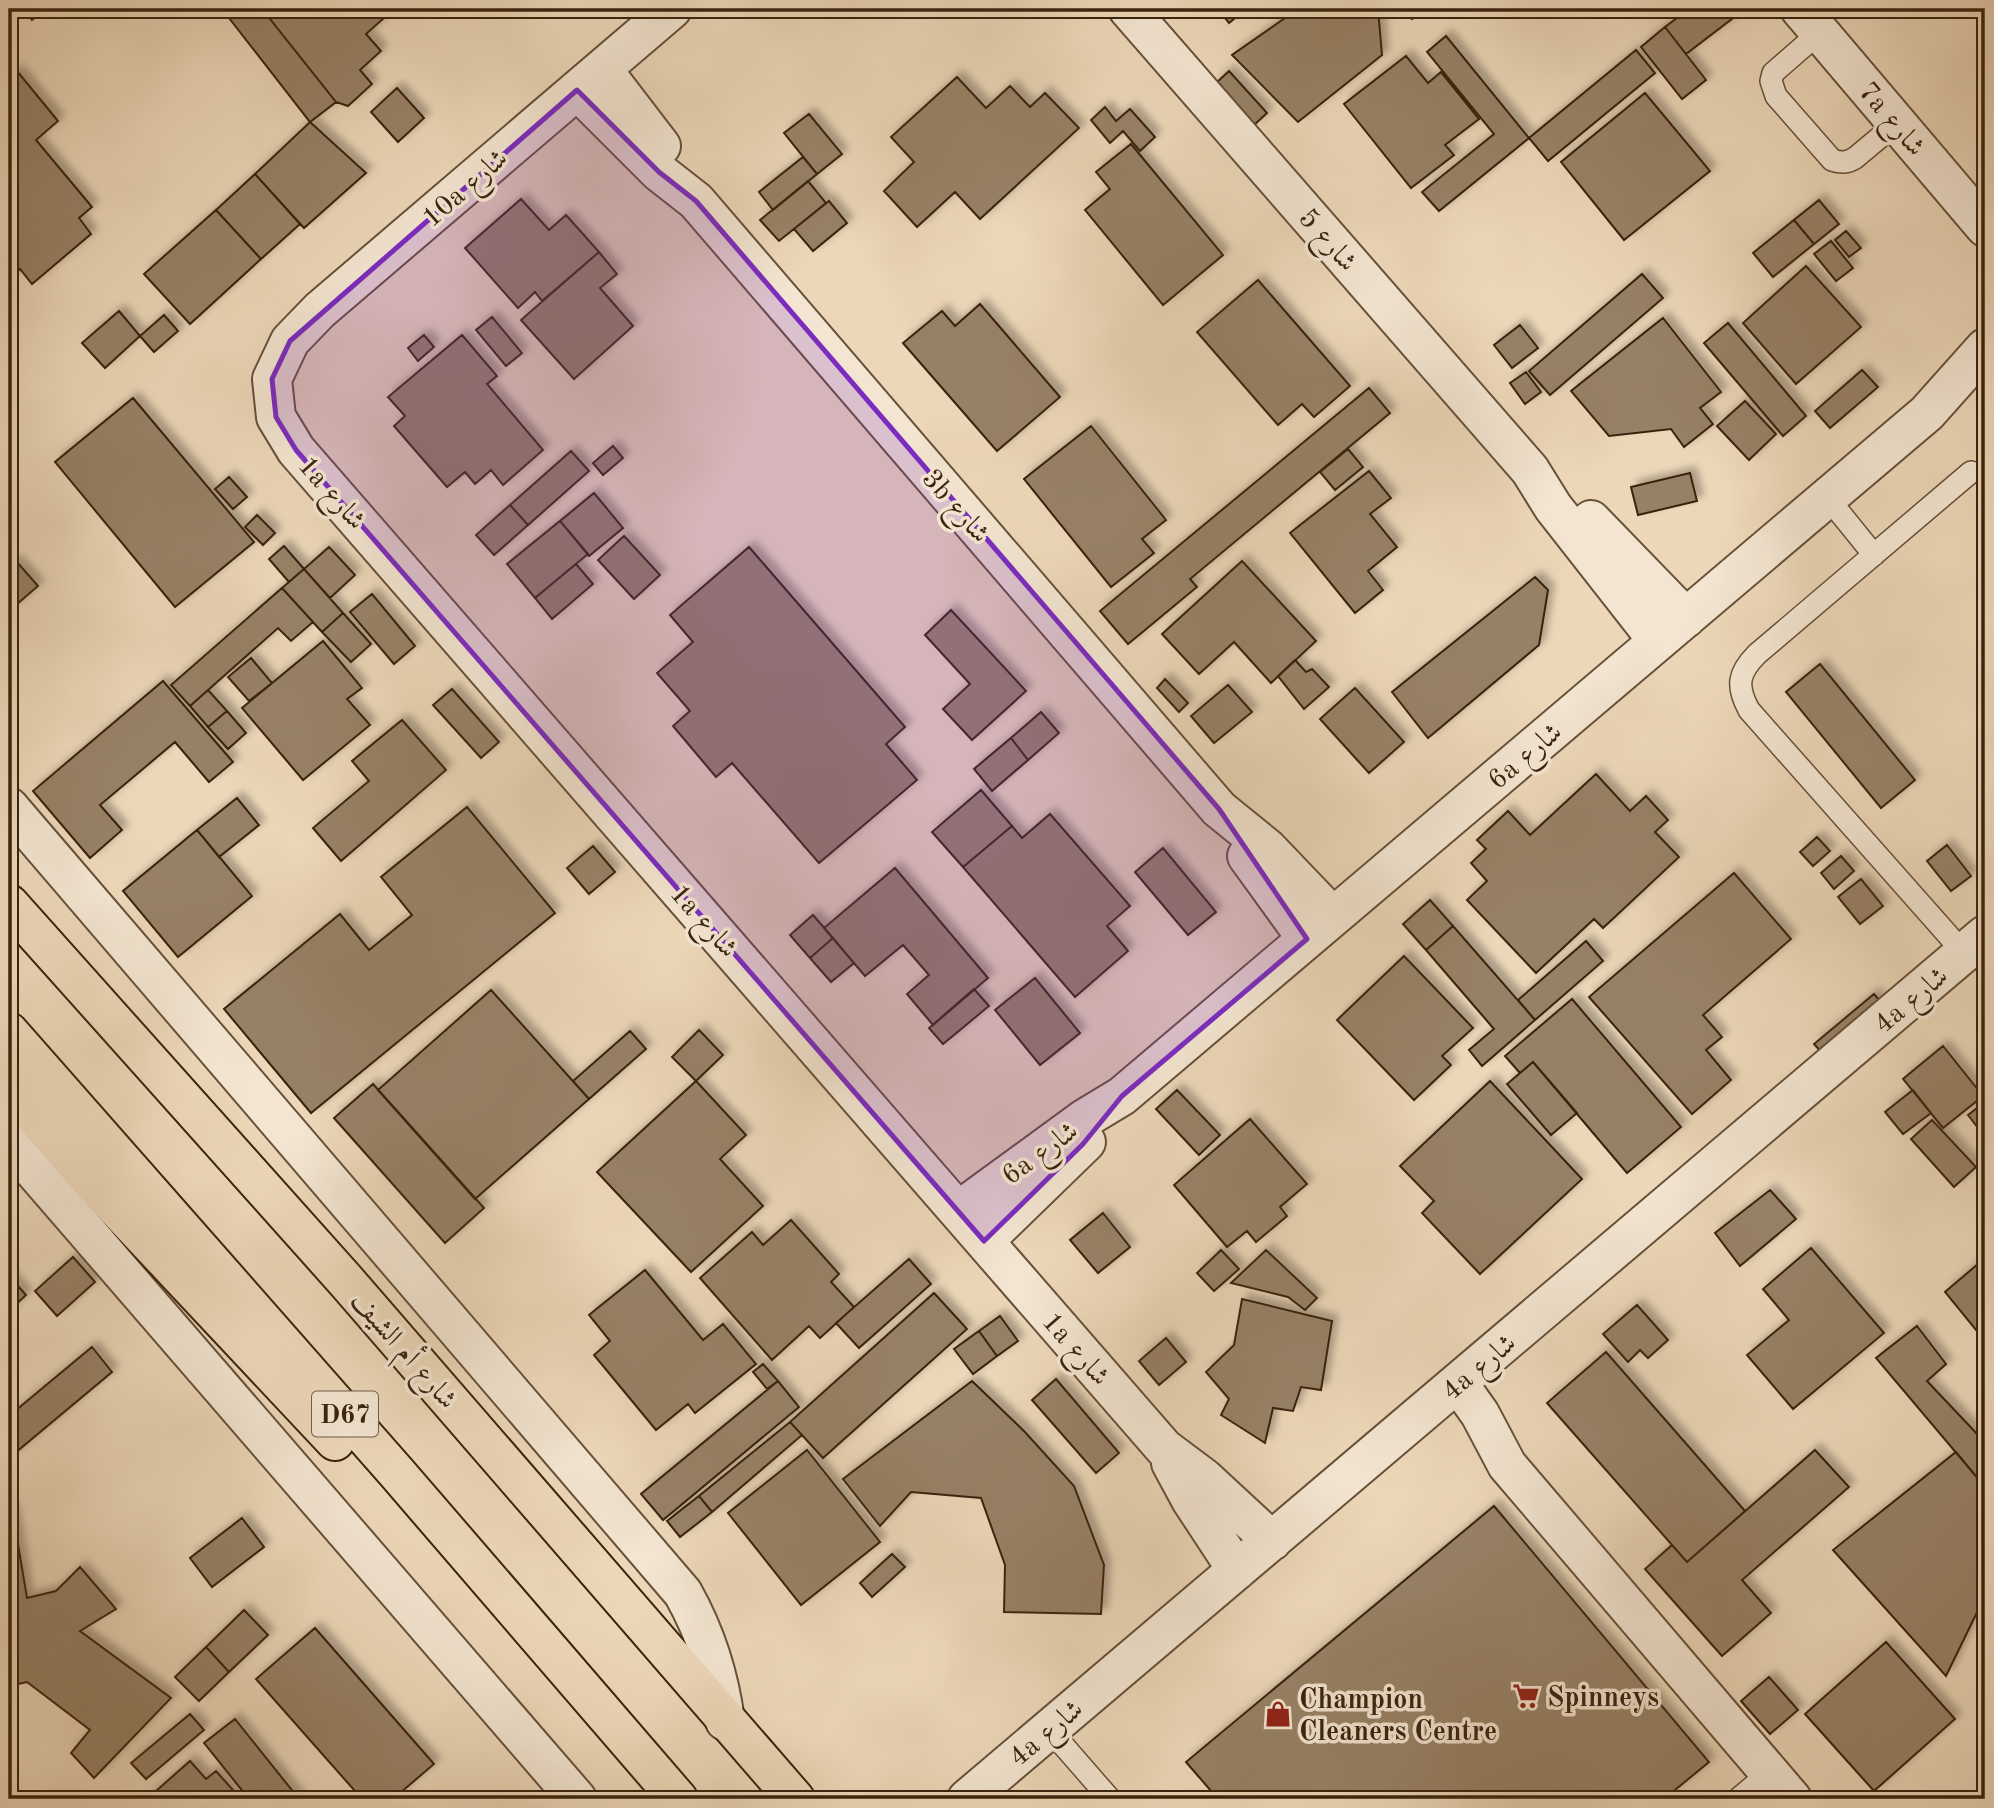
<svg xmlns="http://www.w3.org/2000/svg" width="1994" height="1808" font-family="'Old Standard TT',Amiri,serif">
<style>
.building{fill:#978166;stroke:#3a230e;stroke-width:2;filter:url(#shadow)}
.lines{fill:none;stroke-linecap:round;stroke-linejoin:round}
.lane-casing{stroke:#665038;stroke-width:24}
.street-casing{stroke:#665038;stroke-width:42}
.primary-casing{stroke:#3a230e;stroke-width:42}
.lane{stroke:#f3e5d1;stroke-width:21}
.street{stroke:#f3e5d1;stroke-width:38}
.primary{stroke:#ecd7b8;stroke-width:38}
.marked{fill:#7b2cbf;fill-opacity:0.2;stroke:#7b2cbf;stroke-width:5;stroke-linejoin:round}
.labels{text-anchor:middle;stroke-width:7;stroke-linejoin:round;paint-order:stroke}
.shield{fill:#f3e5d1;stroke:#725d48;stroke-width:2}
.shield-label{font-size:26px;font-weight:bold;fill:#3a230e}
.street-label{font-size:28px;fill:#3a230e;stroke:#f3e5d1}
.poi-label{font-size:28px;font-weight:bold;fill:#3a230e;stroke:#f3e5d1;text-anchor:start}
</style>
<defs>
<filter id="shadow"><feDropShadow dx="6" dy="-6" stdDeviation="3.5" flood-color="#0004"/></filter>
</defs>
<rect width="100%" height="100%" fill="#ecd7b8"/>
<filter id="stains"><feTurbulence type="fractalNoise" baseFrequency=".00286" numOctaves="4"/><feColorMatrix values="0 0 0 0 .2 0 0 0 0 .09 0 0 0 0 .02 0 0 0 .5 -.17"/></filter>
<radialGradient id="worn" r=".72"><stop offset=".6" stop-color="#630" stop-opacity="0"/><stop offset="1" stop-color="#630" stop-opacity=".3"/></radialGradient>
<path class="building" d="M22,9H46L32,20Z
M222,9H262L336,102L310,122Z
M272,9H394L366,34L381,51L360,70L372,84L348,106L336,102L266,14Z
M1218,9H1246L1229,23Z
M1298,9H1378L1382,55L1298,122L1232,55Z
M1402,9H1423L1412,19Z
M1689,9H1739L1741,12L1686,54L1665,27Z
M1665,27L1706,80L1682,99L1641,47Z
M1446,36L1529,138L1439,211L1422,192L1494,134L1427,52Z
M1636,50L1655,73L1548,161L1529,138Z
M1406,56L1428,83L1441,72L1479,119L1445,145L1454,155L1411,188L1344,104Z
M17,71L58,121L36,140L92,207L79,218L91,234L32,284L20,269L9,278V78Z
M1229,71L1267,113L1253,126L1215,84Z
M957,77L986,108L1010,86L1030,107L1045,93L1079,128L980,219L955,192L917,227L884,191L914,162L891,137Z
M397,88L424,118L398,142L371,112Z
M1645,93L1710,171L1624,240L1561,162Z
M1105,107L1116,121L1130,109L1155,137L1140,151L1123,131L1110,143L1091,120Z
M809,114L842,154L817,174L784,133Z
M310,122L366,173L304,228L255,174Z
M1131,144L1223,255L1163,305L1085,210L1110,189L1096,172Z
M803,157L817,174L773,210L759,192Z
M255,174L300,224L261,259L216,210Z
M808,181L826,203L779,241L760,220Z
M521,199L549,230L566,215L599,252L542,301L535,292L518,308L465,248Z
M1819,200L1839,224L1814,244L1794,220Z
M829,201L847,223L813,251L794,229Z
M216,210L261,259L190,324L144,274Z
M1794,220L1814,244L1773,277L1753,253Z
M1846,231L1861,248L1849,257L1835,240Z
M1831,241L1853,268L1836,281L1814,254Z
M599,252L617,274L600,288L633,326L574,379L521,320Z
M1806,266L1861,327L1796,384L1743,323Z
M1642,274L1663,298L1550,395L1529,371Z
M1258,280L1350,386L1314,417L1302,404L1278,425L1197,332Z
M980,304L1060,397L997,451L903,343L942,311L955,326Z
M119,311L140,336L105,368L82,343Z
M164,315L178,331L154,352L140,336Z
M492,317L522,353L506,366L476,330Z
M1663,318L1721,392L1700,408L1713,424L1684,447L1671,429L1609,436L1571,391Z
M1728,323L1806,416L1783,436L1704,343Z
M1520,325L1538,348L1512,368L1494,345Z
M424,335L434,347L418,361L408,348Z
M462,335L497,376L487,384L543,450L503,485L491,470L475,484L465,472L447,487L394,426L405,416L388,397Z
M1862,370L1878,387L1830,428L1815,411Z
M1526,372L1541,392L1525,404L1510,383Z
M1369,388L1390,413L1190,579L1197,587L1128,644L1100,611Z
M133,398L254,542L175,607L55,462Z
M1745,401L1776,434L1749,460L1717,426Z
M1091,426L1166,520L1142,539L1154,553L1111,587L1024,479Z
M613,446L623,458L603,475L593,463Z
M1348,449L1363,467L1335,490L1320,472Z
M571,451L589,471L528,525L510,505Z
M1369,471L1391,498L1370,514L1397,547L1368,571L1383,590L1355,613L1290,533Z
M1690,473L1697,501L1638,515L1631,487Z
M229,477L247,497L233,509L215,489Z
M594,493L623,528L589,556L560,521Z
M510,505L528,525L494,555L476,535Z
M257,515L275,533L263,545L245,527Z
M560,521L588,554L535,598L507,564Z
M624,536L660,575L634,599L598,560Z
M284,546L304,569L289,582L269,559Z
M329,547L355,575L330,598L304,569Z
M749,547L905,727L886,744L917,780L819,863L732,763L716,777L673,726L690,711L657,673L693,642L670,615Z
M16,561L38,586L9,611V567Z
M1242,561L1316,641L1271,683L1234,642L1199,674L1162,634Z
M576,564L593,584L552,619L535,598Z
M304,569L343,613L322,632L282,588Z
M1535,577L1548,590L1539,645L1428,738L1392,692Z
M282,588L313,622L291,641L278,628L190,706L171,685Z
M372,594L415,646L394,664L350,612Z
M951,610L1026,691L972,740L943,709L970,684L925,635Z
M343,613L371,644L351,662L322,632Z
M323,641L362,688L347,699L370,725L303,780L242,708Z
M251,658L272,683L249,701L228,677Z
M1985,658V712H1980Z
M1295,660L1306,672L1312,669L1329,687L1304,709L1278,676Z
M1820,664L1915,780L1881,808L1786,692Z
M1165,679L1188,703L1179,712L1157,688Z
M163,681L233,762L209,782L175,742L100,805L122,830L90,858L33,791Z
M1228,685L1252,712L1214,743L1191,716Z
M1355,688L1404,742L1369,773L1320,719Z
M452,689L499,742L481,758L433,705Z
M208,690L227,711L208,727L190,706Z
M227,711L246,733L228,749L208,727Z
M1041,712L1059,733L1028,760L1011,738Z
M402,720L446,770L341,861L313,828L369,781L352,761Z
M1011,738L1028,760L992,791L974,769Z
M1596,774L1630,811L1646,796L1668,820L1655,832L1679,857L1603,928L1594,919L1536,973L1467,900L1487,881L1471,863L1486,849L1477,840L1508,811L1530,835Z
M981,790L1012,826L963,867L932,832Z
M237,798L259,825L219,857L197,830Z
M467,807L555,913L311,1113L224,1009L340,914L369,950L412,915L381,877Z
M1050,814L1130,906L1107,926L1128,951L1075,997L963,867L1012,826L1022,838Z
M197,830L252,896L178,957L123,891Z
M1817,837L1830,851L1813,866L1800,852Z
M1947,845L1971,876L1951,891L1927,861Z
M593,846L615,872L589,894L567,868Z
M1163,848L1216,912L1188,935L1135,872Z
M1841,856L1854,871L1834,889L1821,873Z
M895,868L988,978L933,1025L907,994L929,975L903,945L865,976L824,928Z
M1734,873L1791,939L1703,1015L1722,1037L1706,1050L1731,1080L1692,1114L1589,997Z
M1861,879L1883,906L1860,924L1838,897Z
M1430,900L1453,926L1426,950L1403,924Z
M813,915L833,938L810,958L790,935Z
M1453,926L1535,1020L1482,1066L1469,1050L1494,1029L1426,950Z
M833,938L854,963L831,982L810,958Z
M1586,941L1603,961L1535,1020L1518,1000Z
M1404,956L1473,1028L1442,1056L1451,1065L1414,1100L1337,1020Z
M1035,978L1080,1033L1040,1065L995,1010Z
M974,989L989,1006L943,1044L929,1028Z
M491,990L589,1099L475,1199L378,1090Z
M1874,994L1890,1013L1831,1063L1814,1044Z
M1572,999L1681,1127L1627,1173L1533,1062L1520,1073L1505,1056Z
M699,1030L723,1055L696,1081L672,1057Z
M630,1031L646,1049L589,1099L573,1081Z
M1943,1046L1983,1096L1943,1128L1903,1079Z
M1533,1062L1577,1113L1551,1135L1507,1084Z
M696,1081L746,1135L720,1159L763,1206L691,1272L597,1172Z
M1490,1081L1582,1179L1480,1274L1422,1213L1434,1201L1400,1166Z
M373,1084L484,1208L445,1243L334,1118Z
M1177,1090L1220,1135L1199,1155L1156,1109Z
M1913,1090L1931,1113L1903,1134L1885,1112Z
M1985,1102V1137L1968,1115Z
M1250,1119L1307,1184L1280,1207L1287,1216L1256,1242L1247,1231L1227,1247L1174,1185Z
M1932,1120L1976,1167L1954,1187L1911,1139Z
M1770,1190L1796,1219L1740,1266L1715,1233Z
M1103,1213L1130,1247L1098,1273L1070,1240Z
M791,1220L839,1274L831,1282L854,1307L820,1338L809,1326L772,1360L700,1278L752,1232L763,1245Z
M1811,1248L1884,1333L1793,1409L1747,1355L1789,1320L1763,1289Z
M1221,1250L1239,1269L1214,1291L1197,1273Z
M1266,1250L1317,1298L1305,1310L1288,1297L1231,1283Z
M73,1257L95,1282L57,1316L35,1291Z
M1985,1258V1341L1945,1292Z
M909,1259L931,1284L859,1348L836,1323Z
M645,1270L703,1340L723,1324L756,1364L695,1413L688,1404L656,1430L594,1355L610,1341L589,1315Z
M9,1276L26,1295L9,1311Z
M934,1293L967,1329L823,1458L790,1422Z
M1242,1299L1332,1321L1321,1390L1301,1387L1293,1411L1273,1408L1265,1443L1221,1415L1229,1399L1206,1372L1234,1345Z
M1637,1305L1668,1340L1648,1358L1640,1350L1628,1362L1603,1334Z
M1000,1316L1018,1341L997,1356L979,1331Z
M1917,1326L1946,1364L1927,1381L1980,1437L1985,1432V1487L1876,1358Z
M979,1331L997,1356L973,1374L954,1349Z
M1166,1338L1186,1362L1159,1385L1139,1361Z
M92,1347L112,1372L9,1458V1416Z
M1606,1352L1745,1511L1687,1562L1547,1403Z
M763,1364L778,1381L767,1389L753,1372Z
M1056,1379L1119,1453L1096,1473L1032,1400Z
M778,1381L799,1407L663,1520L641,1494Z
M972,1381L1024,1431L1074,1486L1104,1565L1101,1614L1004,1612L1005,1565L981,1498L911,1492L880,1526L843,1479Z
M790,1422L802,1435L712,1512L699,1496Z
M807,1450L880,1542L801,1605L728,1513Z
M1815,1450L1849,1487L1742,1580L1771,1613L1722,1656L1645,1569L1672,1545L1687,1562Z
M1956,1452L1985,1487V1596L1946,1676L1833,1550Z
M699,1496L712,1512L680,1537L667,1521Z
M9,1505L13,1514L27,1598L56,1591L80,1567L116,1609L80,1631L171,1698L94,1778L71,1753L90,1730L27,1682L9,1686Z
M1494,1506L1709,1762L1664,1799H1218L1186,1762Z
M242,1518L264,1547L212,1587L190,1558Z
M892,1554L905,1567L872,1597L860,1583Z
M244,1610L268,1635L229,1672L206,1647Z
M315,1628L434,1764L393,1799H362L256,1679Z
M1886,1642L1955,1719L1874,1791L1805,1714Z
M206,1647L229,1672L199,1701L175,1677Z
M1769,1677L1798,1710L1770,1734L1741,1701Z
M190,1714L204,1730L146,1779L131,1763Z
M235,1719L299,1799H249L204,1743Z
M190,1761L206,1779L216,1771L241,1799H147Z"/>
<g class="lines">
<g class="lane-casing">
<path id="lane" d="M1820,32L1773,73L1771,81L1776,96L1832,160C1841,163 1847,163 1855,158L1897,123
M1827,497L1874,555
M1964,953L1749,710C1736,686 1738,673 1757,654L1971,472
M1049,1729L1110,1799
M1738,1799L1770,1772"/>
</g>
<g class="street-casing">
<path id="street" d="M672,9L320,310L290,341L272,379L276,417L296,450L1164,1448L1204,1478L1272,1541
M1128,9L1530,470L1553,507L1658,641
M1800,9L1985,227
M602,69L661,146
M577,90L659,172L696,201L1219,809L1267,848L1333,917
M1591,520L1686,618
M9,807L683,1593C706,1634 719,1674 725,1721
M1247,856L1307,939
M9,1142L577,1799
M958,1211L1084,1119L1122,1096L1927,413L1985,348
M984,1241L1086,1142
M1458,1383L1480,1414L1507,1465L1792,1799
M1171,1463L1191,1500L1237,1570
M967,1799L1985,935"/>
</g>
<g class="primary-casing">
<path id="primary" d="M9,904L346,1281L795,1799
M9,1032L397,1473L678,1799
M9,1087L92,1182L335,1441"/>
</g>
<use href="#lane" class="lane"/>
<use href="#street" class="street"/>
<use href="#primary" class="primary"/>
</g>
<path class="marked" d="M577,90L659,172L696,201L1219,809L1307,939L1122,1096L1083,1144L984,1241L296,450L276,417L272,379L290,341Z"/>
<defs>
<g id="supermarket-bare" transform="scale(2.1)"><path d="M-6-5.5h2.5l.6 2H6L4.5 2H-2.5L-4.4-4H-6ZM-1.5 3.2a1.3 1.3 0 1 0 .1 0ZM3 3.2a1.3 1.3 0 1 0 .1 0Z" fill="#8f2418" stroke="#f3e5d1" stroke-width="2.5" paint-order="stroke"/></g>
<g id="shop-bare" transform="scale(2.1)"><path d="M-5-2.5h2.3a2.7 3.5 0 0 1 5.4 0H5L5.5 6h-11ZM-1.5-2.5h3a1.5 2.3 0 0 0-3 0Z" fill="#8f2418" stroke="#f3e5d1" stroke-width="2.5" paint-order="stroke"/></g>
</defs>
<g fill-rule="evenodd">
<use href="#supermarket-bare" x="1526" y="1696"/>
<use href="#shop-bare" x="1278" y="1714"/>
</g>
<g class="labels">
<rect class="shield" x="312" y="1391.5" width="66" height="45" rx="5"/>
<g class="shield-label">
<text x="345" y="1423">D67</text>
</g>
<g class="street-label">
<text transform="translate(1893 118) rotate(50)" y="10">7a شارع</text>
<text transform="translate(464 187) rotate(-41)" y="10">10a شارع</text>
<text transform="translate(1329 239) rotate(49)" y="10">شارع 5</text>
<text transform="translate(333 492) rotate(49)" y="10">1a شارع</text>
<text transform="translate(957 505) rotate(49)" y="10">3b شارع</text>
<text transform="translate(1524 755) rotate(-40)" y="10">6a شارع</text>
<text transform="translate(705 920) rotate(49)" y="10">1a شارع</text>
<text transform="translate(1910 999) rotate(-40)" y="10">4a شارع</text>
<text transform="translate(1039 1152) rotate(-36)" y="10">6a شارع</text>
<text transform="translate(1077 1348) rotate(49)" y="10">1a شارع</text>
<text transform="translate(405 1349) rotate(49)" y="10">شارع أم الشيف</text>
<text transform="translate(1478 1366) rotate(-40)" y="10">4a شارع</text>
<text transform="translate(1045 1732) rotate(-40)" y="10">4a شارع</text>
</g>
<g class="poi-label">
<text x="1547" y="1706">Spinneys</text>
<text x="1299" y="1708">Champion<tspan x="1299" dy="32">Cleaners Centre</tspan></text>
</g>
</g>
<rect width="1994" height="1808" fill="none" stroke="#ecd7b8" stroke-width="35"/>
<rect x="10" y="10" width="1973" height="1787" fill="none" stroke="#3a230e" stroke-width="3.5"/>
<rect x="18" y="18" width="1959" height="1773" fill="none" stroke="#3a230e" stroke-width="2"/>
<rect width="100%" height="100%" filter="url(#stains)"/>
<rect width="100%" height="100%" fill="url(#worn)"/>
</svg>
